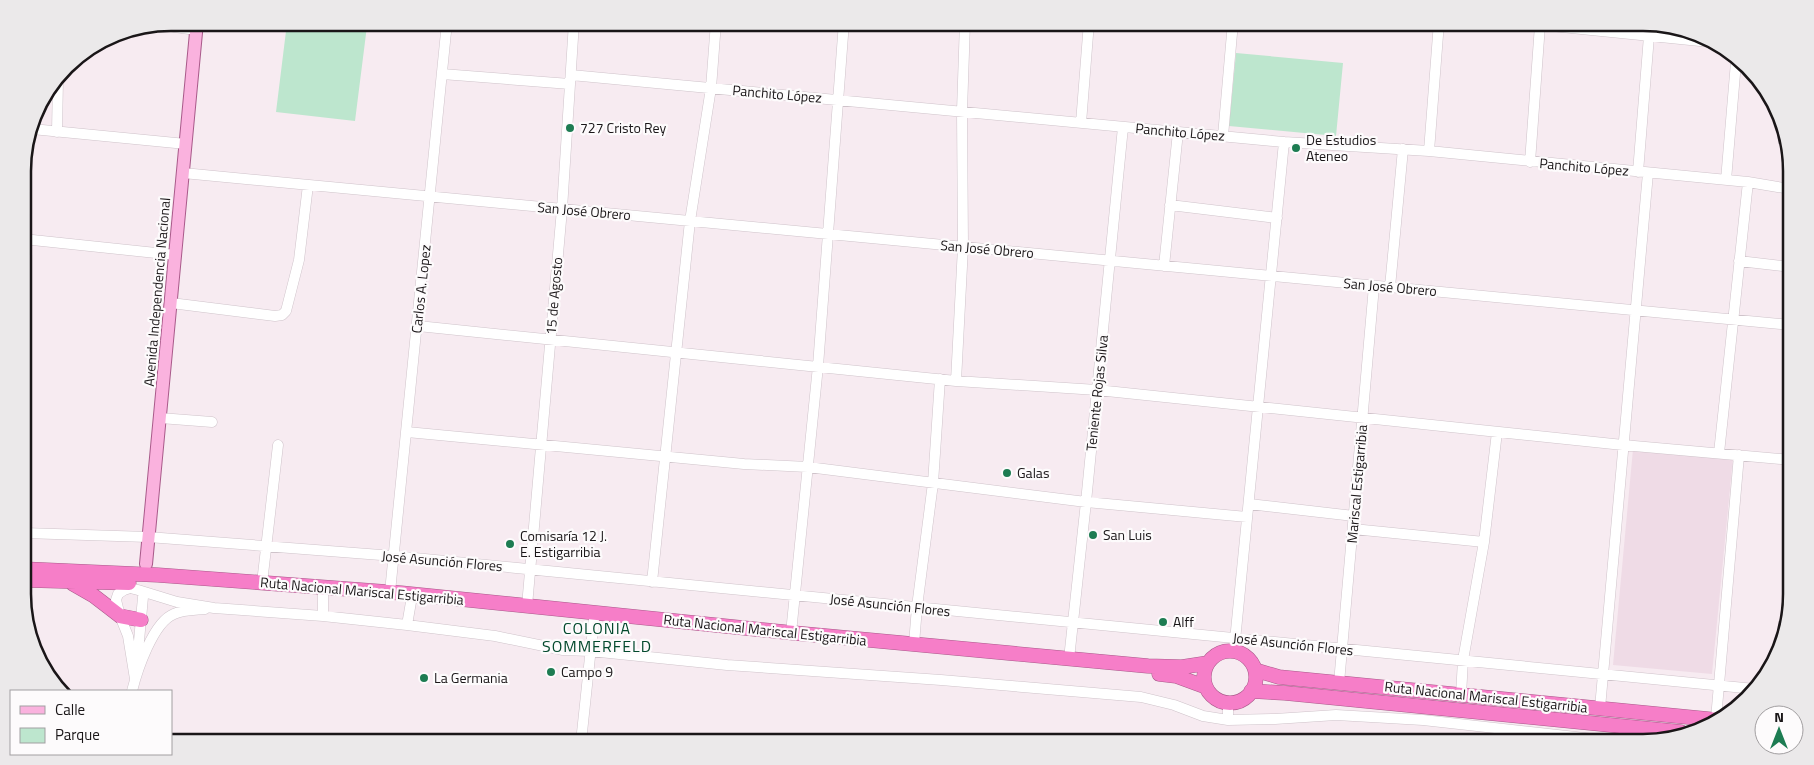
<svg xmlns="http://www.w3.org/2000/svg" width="1814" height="765" font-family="'Titillium Web',sans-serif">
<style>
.built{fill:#efdbe6}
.green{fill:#bde6ce}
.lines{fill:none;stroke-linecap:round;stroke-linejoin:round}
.minor-casing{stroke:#cfc3ca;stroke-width:11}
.major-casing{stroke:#a95a8a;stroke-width:14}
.highway-casing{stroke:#a95a8a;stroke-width:15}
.minor{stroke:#fff;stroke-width:10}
.major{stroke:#fab2de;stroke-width:12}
.highway{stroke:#f67ec8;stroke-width:14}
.poi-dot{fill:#1d7c52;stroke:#fdfbfc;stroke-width:2}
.labels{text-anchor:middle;stroke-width:4.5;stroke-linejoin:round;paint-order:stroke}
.street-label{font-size:14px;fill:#1a1618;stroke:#fdfbfc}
.poi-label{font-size:14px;fill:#1a1618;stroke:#fdfbfc;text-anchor:start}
.quarter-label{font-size:16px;letter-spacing:1px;fill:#03492d;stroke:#fdfbfc}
.rim{fill:none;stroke:#1a1618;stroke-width:2.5}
</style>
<rect width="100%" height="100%" fill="#f7ebf1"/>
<path class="built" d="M1633,449L1733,458L1712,674L1613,665Z"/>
<path class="green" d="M337,23L367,26L355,121L276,112L287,23Z
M1236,53L1343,63L1336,136L1229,126Z"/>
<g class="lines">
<g class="minor-casing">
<path id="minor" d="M1512,22L1710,42
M159,25L197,30
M442,74L570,84
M571,75L1284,142L1429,151L1748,182L1790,189
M1081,123L1089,22
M32,129L186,144
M57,132L58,79
M1223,136L1233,22
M1429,151L1439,22
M1530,162L1540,25
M1638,172L1649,36
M183,173L1791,325
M1726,180L1736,62
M1170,205L1277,218
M23,239L175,255
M1739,261L1791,267
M1164,266L1178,132
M1390,287L1403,149
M171,303L275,316L282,315L286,311L299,260L308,185
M418,326L956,381L1097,390L1623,445L1791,460
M956,381L963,247L962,111L965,22
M160,418L212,422
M407,432L744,464L808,467L1086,502L1247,517
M1719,453L1748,182
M1249,504L1354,516
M1353,529L1484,542
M24,533L148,537L394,556L1755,689
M652,582L690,221L711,88L716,22
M262,583L278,445
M390,592L447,22
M323,595V616
M411,602L407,625L495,636L563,650L590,651L727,665L941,680L1141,697L1174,705L1203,716L1228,720L1275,719L1336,715L1423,720L1621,742
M527,606L562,209L574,22
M791,633L818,366L844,22
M914,644L917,607L933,483L940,379
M1234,651L1284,142
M1069,659L1086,502L1123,127
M137,663L143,597
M135,679L128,636L120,616L116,600L118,594L124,590L130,588L138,590L177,602L214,608L323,616L407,625
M1339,683L1374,286
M132,691C137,671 153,622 174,614C182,610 195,610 205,609
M1461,695L1463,660L1484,542L1497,432
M1600,708L1648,173
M1716,719L1739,455
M1228,720V703
M581,742L594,619"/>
</g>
<g class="major-casing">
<path id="major" d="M146,564L197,22"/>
</g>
<g class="highway-casing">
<path id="highway" d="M24,569L158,575L401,593L794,633L1148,666L1182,667L1208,663
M24,580L129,583
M73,584L94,596L120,616L141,620
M1204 677a26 26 0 1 1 52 0a26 26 0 1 1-52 0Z
M1255,670L1279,677L1718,720
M1159,674L1176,676L1206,687
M1251,691L1285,693L1681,732"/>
</g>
<use href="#minor" class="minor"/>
<use href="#major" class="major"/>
<use href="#highway" class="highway"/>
</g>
<g class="poi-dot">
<circle cx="570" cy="128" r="5"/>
<circle cx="1296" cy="148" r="5"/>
<circle cx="1007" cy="473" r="5"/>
<circle cx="1093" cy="535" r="5"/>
<circle cx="510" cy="544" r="5"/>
<circle cx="1163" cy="622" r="5"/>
<circle cx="551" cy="672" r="5"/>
<circle cx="424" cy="678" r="5"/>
</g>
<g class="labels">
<g class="street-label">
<text transform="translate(777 94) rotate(5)" y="5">Panchito López</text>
<text transform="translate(1180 132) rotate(5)" y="5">Panchito López</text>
<text transform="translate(1584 167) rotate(5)" y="5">Panchito López</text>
<text transform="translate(584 211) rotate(5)" y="5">San José Obrero</text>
<text transform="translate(987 249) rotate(5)" y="5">San José Obrero</text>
<text transform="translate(1390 287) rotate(5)" y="5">San José Obrero</text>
<text transform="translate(421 289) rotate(-84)" y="5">Carlos A. Lopez</text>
<text transform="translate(157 292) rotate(-85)" y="5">Avenida Independencia Nacional</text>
<text transform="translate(554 296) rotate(-85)" y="5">15 de Agosto</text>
<text transform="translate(1097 393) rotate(-84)" y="5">Teniente Rojas Silva</text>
<text transform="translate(1357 484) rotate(-85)" y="5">Mariscal Estigarribia</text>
<text transform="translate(442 561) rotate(5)" y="5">José Asunción Flores</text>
<text transform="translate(362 591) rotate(5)" y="5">Ruta Nacional Mariscal Estigarribia</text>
<text transform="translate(890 605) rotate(6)" y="5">José Asunción Flores</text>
<text transform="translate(765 630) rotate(6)" y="5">Ruta Nacional Mariscal Estigarribia</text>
<text transform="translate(1293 644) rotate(6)" y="5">José Asunción Flores</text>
<text transform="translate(1486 697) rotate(6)" y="5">Ruta Nacional Mariscal Estigarribia</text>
</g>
<g class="poi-label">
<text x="580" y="133">727 Cristo Rey</text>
<text x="1306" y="145">De Estudios<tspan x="1306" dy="16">Ateneo</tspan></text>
<text x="1017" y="478">Galas</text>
<text x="1103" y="540">San Luis</text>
<text x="520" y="541">Comisaría 12 J.<tspan x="520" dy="16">E. Estigarribia</tspan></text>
<text x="1173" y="627">Alff</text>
<text x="561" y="677">Campo 9</text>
<text x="434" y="683">La Germania</text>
</g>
<g class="quarter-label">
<text x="597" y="634">COLONIA<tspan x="597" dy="18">SOMMERFELD</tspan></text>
</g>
</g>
<path d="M0 0H1814V765H0ZM171 31H1643A140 140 0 0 1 1783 171V594A140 140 0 0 1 1643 734H171A140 140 0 0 1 31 594V171A140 140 0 0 1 171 31Z" fill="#ebe9ea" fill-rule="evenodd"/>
<path class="rim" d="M171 31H1643A140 140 0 0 1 1783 171V594A140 140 0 0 1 1643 734H171A140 140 0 0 1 31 594V171A140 140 0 0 1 171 31Z"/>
<rect x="10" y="690" width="162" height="65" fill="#fdfbfc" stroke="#a29fa1"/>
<rect x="20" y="706" width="25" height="8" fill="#fab2de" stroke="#a29fa1"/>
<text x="55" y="715" font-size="15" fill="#1a1618">Calle</text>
<rect x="20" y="728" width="25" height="15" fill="#bde6ce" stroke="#a29fa1"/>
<text x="55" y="740" font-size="15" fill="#1a1618">Parque</text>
<g transform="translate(1779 730)"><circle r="24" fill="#fdfbfc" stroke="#a29fa1"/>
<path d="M0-4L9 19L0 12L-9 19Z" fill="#1d7c52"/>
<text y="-8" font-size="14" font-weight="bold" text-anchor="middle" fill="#1a1618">N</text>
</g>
</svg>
